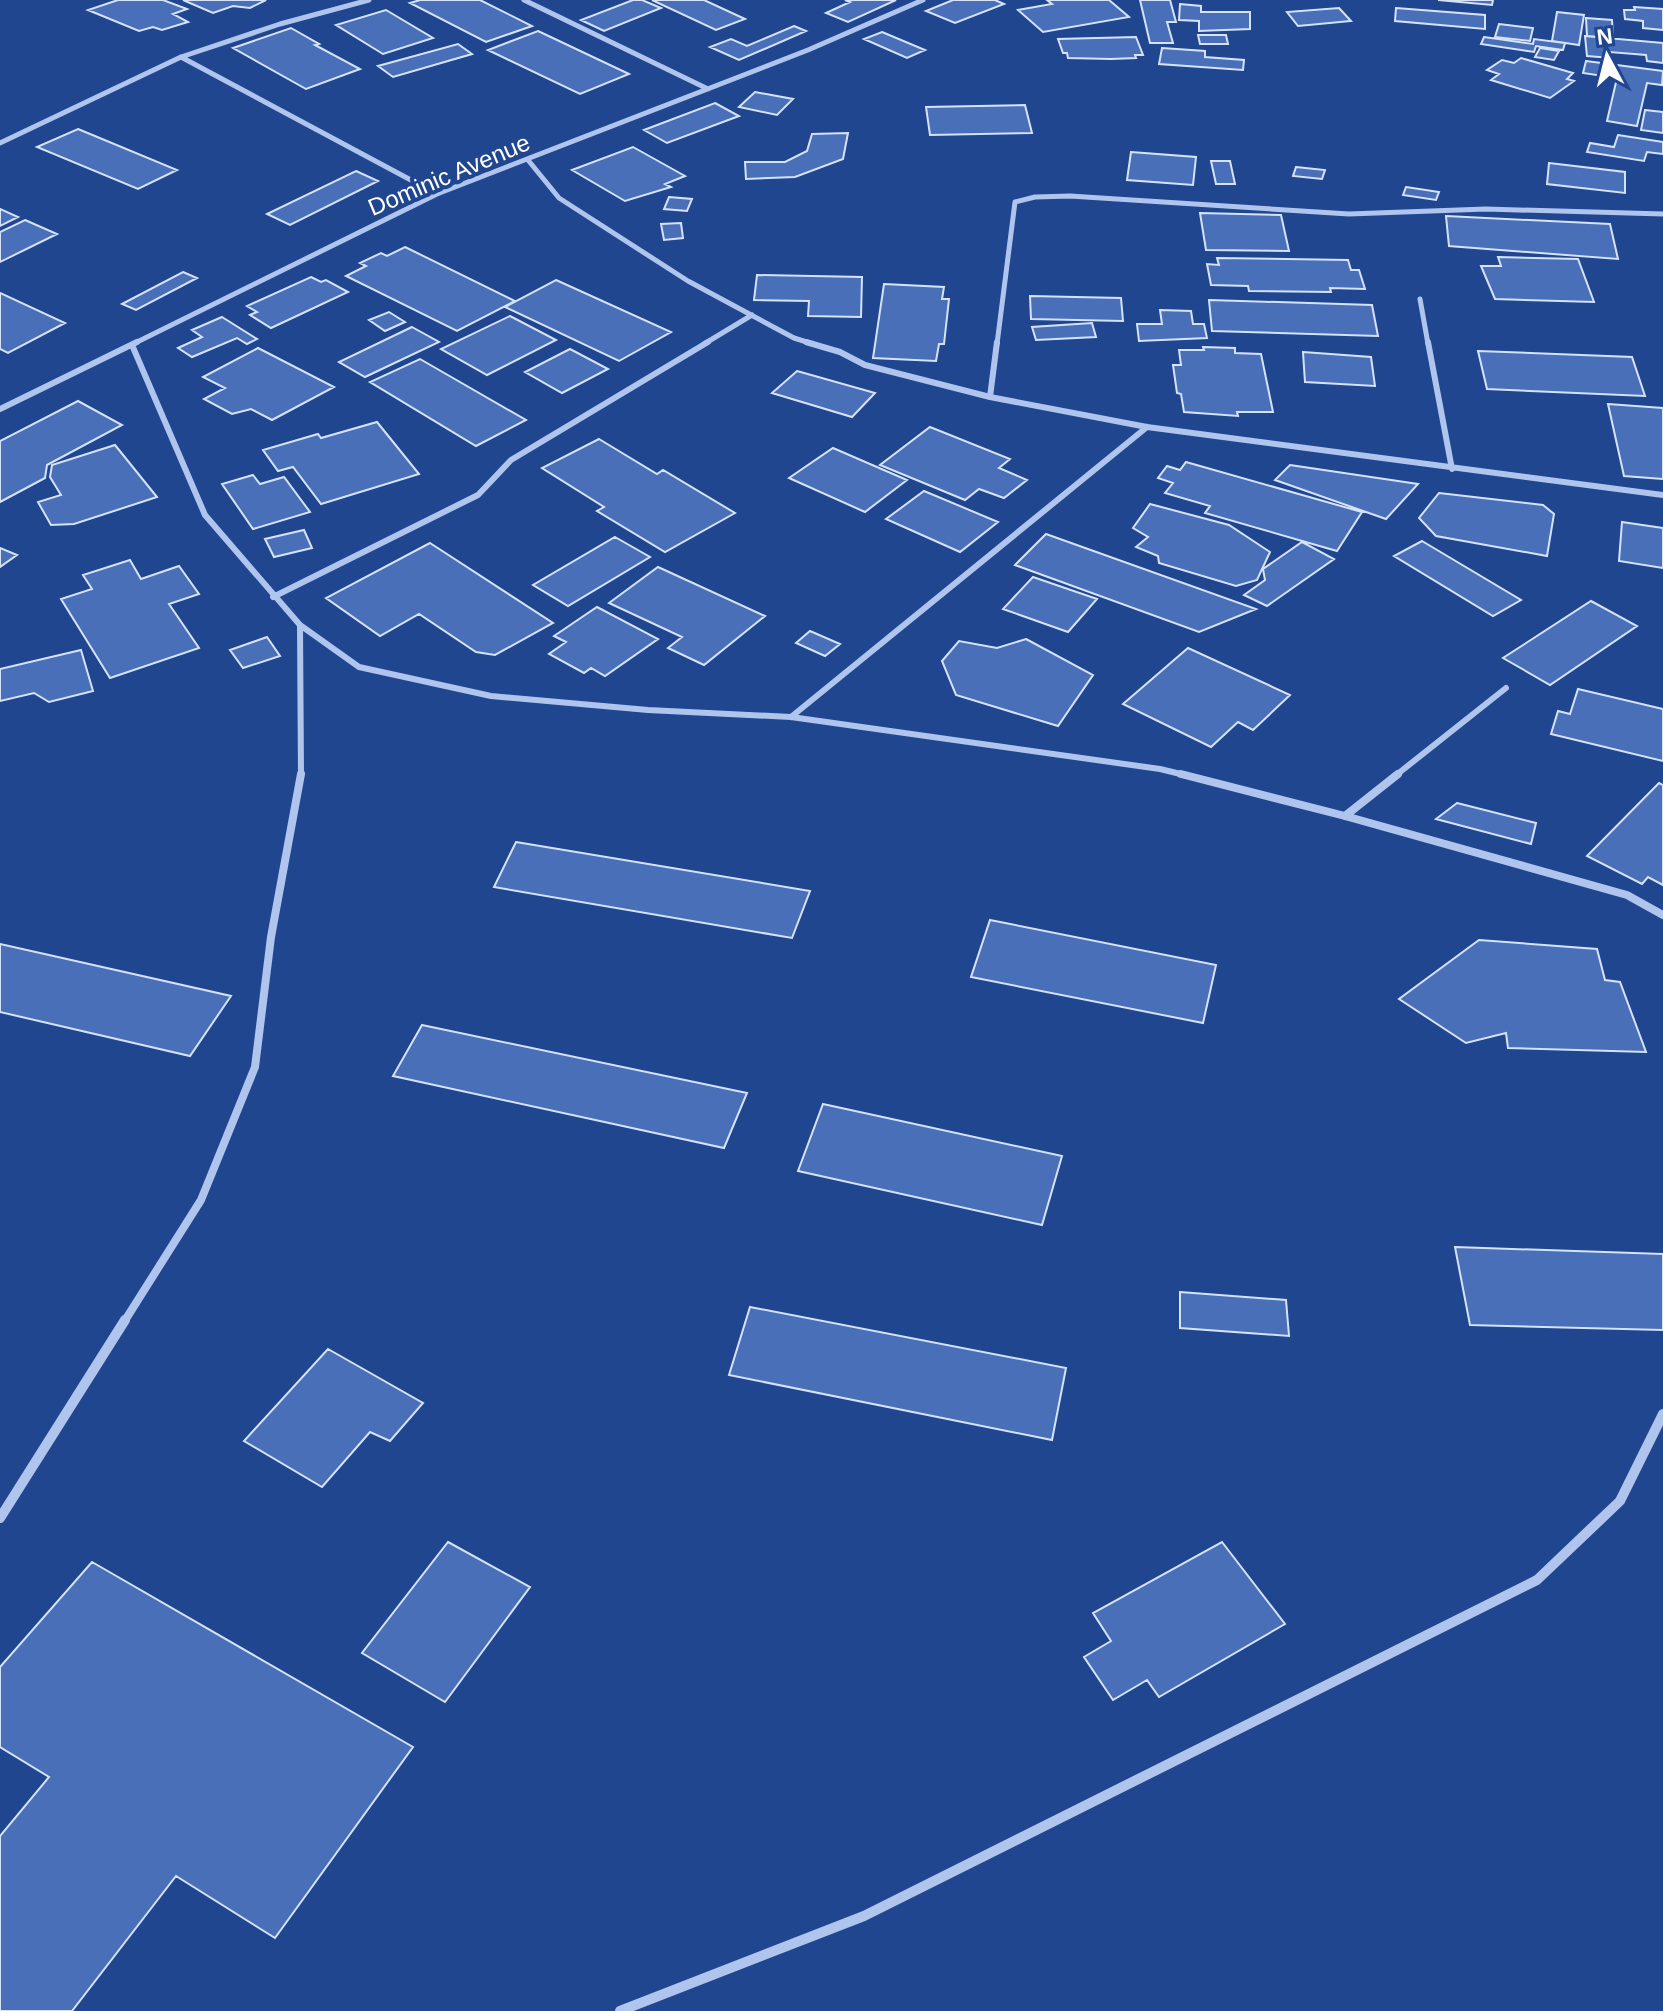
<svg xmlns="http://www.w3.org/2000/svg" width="1663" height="2011" font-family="Arial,sans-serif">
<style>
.building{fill:#486fb7;stroke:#d5e2f9;stroke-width:2}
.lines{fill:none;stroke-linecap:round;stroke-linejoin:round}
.minor-far3{stroke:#b0c5ed;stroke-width:5}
.minor-far2{stroke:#b0c5ed;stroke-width:6}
.minor-far1{stroke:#b0c5ed;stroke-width:8}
.minor{stroke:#b0c5ed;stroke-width:10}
.labels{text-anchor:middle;stroke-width:8;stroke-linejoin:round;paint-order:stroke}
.far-street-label{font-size:24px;fill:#fff;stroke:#204690}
</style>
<rect width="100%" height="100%" fill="#204690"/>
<path class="building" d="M163,0L187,9L173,14L188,22L162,30L153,27L139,31L88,10L118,0Z
M183,0H266L250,8L233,6L213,13Z
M420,0H480L532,26L486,42L410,3Z
M633,0H642L661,8L604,31L581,20Z
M652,0H704L745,19L716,30Z
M845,0H896L848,22L826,13L850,2Z
M953,0H995L1004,4L955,23L926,11Z
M1047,0H1109L1129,17L1043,32L1018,10L1052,4Z
M1140,0H1170L1176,22H1167L1173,43H1150Z
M1438,0H1493L1492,5Z
M1180,4L1201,6V12H1250V29L1199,31V21L1179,20Z
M1634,7L1663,9V30L1643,28V21L1625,19L1624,10H1635Z
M1339,8L1351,21L1298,26L1287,12Z
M1396,8L1485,15V29L1395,21Z
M386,10L433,38L383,54L336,25Z
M1557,12L1584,15L1579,45L1552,41Z
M1586,18L1612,20L1613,38L1587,36Z
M1499,24L1533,28L1530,41L1495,37Z
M794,26L806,31L739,60L710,47L731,39L747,46Z
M291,28L319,44L315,45L360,69L306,89L233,48Z
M538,31L629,74L580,94L488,50Z
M882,32L925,50L907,58L864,39Z
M1198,35H1226L1228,44H1200Z
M1585,36L1663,43V63L1647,61L1646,55L1610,52L1611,58L1587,56Z
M1136,37L1143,55H1135L1136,58L1111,59L1068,58L1067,53H1063L1058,39Z
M1484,37L1533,44L1534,39L1565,43L1563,50L1536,46L1534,52L1481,44Z
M458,44L472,54L393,77L378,66Z
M1162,48L1205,51V57L1244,60L1243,70L1159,64Z
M1540,48L1559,51L1554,60L1535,57Z
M1521,58L1573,73L1567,79L1574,81L1550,98L1491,80L1499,74L1487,70L1502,60L1514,63Z
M1586,61L1663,71L1662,85L1647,83L1637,126L1607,121L1617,78L1583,73Z
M755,92L793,99L777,115L739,107Z
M715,103L739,116L667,143L644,130Z
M1025,105L1032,133L930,135L926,107Z
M1645,110L1663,112V133L1641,130Z
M78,129L177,170L138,189L37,147Z
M848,133L843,159L795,177L746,179L745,162H785L807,151L812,134Z
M1618,135L1663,142V154L1647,152L1644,161L1587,152L1590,143L1614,147Z
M633,147L685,176L665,184L671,187L625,201L572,170Z
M1131,152L1196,157L1193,185L1127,180Z
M1211,161H1230L1235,184H1216Z
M1549,163L1625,172V193L1547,184Z
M1296,167L1325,170L1322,179L1293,176Z
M356,171L378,181L290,225L267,214Z
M1406,187L1439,192L1436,200L1403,195Z
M669,197L692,199L687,211L664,209Z
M0,209L18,217L0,226Z
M1200,213L1281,215L1289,251L1206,250Z
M1446,216L1610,224L1618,259L1449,246Z
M25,220L57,234L0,262V232Z
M681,223L683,238L664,240L661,224Z
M405,247L515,301L457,331L346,276L366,266L360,263L381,253L387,256Z
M1498,257L1578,259L1594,302L1495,299L1481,266H1501Z
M1217,258L1348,260L1351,270H1359L1365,289L1330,288L1331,292L1249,291L1248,286L1211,285L1207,264L1219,265Z
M183,272L197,278L136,310L122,304Z
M757,275L862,277L861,317L808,316L809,301L754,300Z
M311,277L321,282L326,280L348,292L271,328L250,315L257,312L247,306Z
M556,280L671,332L619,361L505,307Z
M884,284L944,287L942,299H949L944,344H939L936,361L873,358Z
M0,293L65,323L8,353L0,349Z
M1030,296L1121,298L1123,321L1031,319Z
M1209,300L1372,305L1378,336L1212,331Z
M1160,310L1191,311L1193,324H1204L1207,338L1139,341L1137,324H1162Z
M389,312L405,322L385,331L369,320Z
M510,316L556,340L487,375L441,349Z
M222,317L257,339L247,344L237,338L192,357L178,348L202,337L192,330Z
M1092,323L1096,337L1036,340L1032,327Z
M412,327L439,342L365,377L339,362Z
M1203,347L1235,348V353L1261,354L1273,412H1237L1238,416L1184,412L1181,394L1177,393L1173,365H1181L1179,350H1204Z
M258,348L334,387L272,420L251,409L232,414L204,399L225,388L203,377Z
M570,349L608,369L562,393L525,372Z
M1478,351L1632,357L1645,396L1487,389Z
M1303,352L1371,357L1375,386L1305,382Z
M420,359L526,420L476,446L370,382Z
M797,371L875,393L852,417L772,393Z
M78,401L122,425L47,465L45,478L0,502V441Z
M1608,404L1663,408V479L1624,476Z
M377,422L419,474L321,504L293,467L278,471L263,450L318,434L321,438Z
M930,427L1010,459L999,468L1027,480L1004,498L979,489L965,500L880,465Z
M599,439L657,474L663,470L735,513L665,552L597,511L604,507L542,468Z
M115,445L157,497L74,524L51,525L38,502L61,495L50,477L52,465Z
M833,448L907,480L865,512L789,478Z
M1186,462L1362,512L1337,551L1205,513L1210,506L1165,493L1173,483L1158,478L1167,466L1180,470Z
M1290,465L1418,484L1386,519L1275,480Z
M253,475L260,484L284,477L310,512L253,529L222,484Z
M924,491L998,522L960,552L886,519Z
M1439,493L1543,505L1554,514L1547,556L1436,536L1419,518Z
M1150,504L1229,525L1270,552L1257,580L1236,586L1159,563L1158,556L1136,547L1148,537L1133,528Z
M1622,522L1663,528V568L1619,561Z
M304,530L312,548L274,557L265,539Z
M1046,534L1256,609L1199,632L1015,565Z
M615,537L650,557L568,606L533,585Z
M1422,541L1521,600L1493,616L1394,556Z
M1302,542L1334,559L1267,606L1244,595L1265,580L1263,569Z
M430,543L553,623L495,655L476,652L419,614L380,636L326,598Z
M0,548L17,555L0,567Z
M130,560L141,579L179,566L199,594L169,604L199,648L110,678L61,599L92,589L83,575Z
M658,567L765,616L704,665L668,648L682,637L609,603Z
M1033,577L1097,599L1068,632L1003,609Z
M1591,601L1637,626L1550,685L1503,658Z
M597,607L658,639L605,676L591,668L584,673L549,654L566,642L554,636Z
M810,631L840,644L825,656L796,643Z
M267,637L280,656L243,668L230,650Z
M1026,639L1093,675L1058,726L956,695L942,661L959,641L997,648Z
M1188,648L1290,695L1253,730L1238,722L1211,747L1123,704Z
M81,650L93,691L49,702L34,693L0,701V669Z
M1578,689L1663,709V761L1551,734L1558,711L1570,714Z
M1659,783L1663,785V885L1648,877L1642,884L1587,856Z
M1457,803L1536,823L1531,844L1436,819Z
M516,842L810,891L792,938L494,887Z
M990,920L1216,965L1203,1023L971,977Z
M1479,940L1597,949L1605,980L1620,982L1646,1052L1508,1048L1506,1033L1466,1043L1399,999Z
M0,944L231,996L190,1056L0,1012Z
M422,1025L747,1093L724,1148L393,1076Z
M823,1104L1062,1156L1042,1225L798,1171Z
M1455,1247L1663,1254V1330L1470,1325Z
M1180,1292L1286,1300L1289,1336L1180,1328Z
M750,1307L1066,1368L1052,1440L729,1375Z
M328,1349L423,1403L390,1441L370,1432L322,1487L244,1441Z
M448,1542L530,1587L445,1702L362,1653Z
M1222,1542L1285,1624L1159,1697L1147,1680L1113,1700L1084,1657L1111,1641L1093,1613Z
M92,1562L413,1747L275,1938L176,1876L72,2011H0V1836L49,1777L0,1747V1667Z"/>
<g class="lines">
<path class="minor-far3" d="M524,0L708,89
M181,57L437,194
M0,143L181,57L280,24L369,0
M528,160L559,198L688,281L794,338L813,344
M1420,299L1428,344
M133,344L437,194L808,50L923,0
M704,344L752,315
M997,344L1015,202L1035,197L1070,196L1349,214L1486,209L1663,214"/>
<path class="minor-far2" d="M806,342L840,352L865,365L990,397L1147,427L1663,495
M1428,342L1452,469
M132,345L205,515L300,625L359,667L491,696L648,710L791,717L1160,769L1189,776
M990,397L997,342
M0,409L137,342
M273,597L478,495L511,460L708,342
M300,625L301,776
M791,717L1147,427
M1395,776L1506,688"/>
<path class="minor-far1" d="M1181,774L1345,816L1627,895L1663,915
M1345,816L1398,774
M124,1322L201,1200L255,1067L271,937L301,774"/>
<path class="minor" d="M0,1518L125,1320
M620,2011L864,1916L1537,1580L1620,1501L1663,1414"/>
</g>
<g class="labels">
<g class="far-street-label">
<text transform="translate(449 175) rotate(-23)" y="8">Dominic Avenue</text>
</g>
</g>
<g transform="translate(1607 56) rotate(353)" stroke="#204690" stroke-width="6" paint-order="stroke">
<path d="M0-6L14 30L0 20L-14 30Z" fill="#ffffff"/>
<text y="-12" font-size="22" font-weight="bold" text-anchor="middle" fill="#ffffff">N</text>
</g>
</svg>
